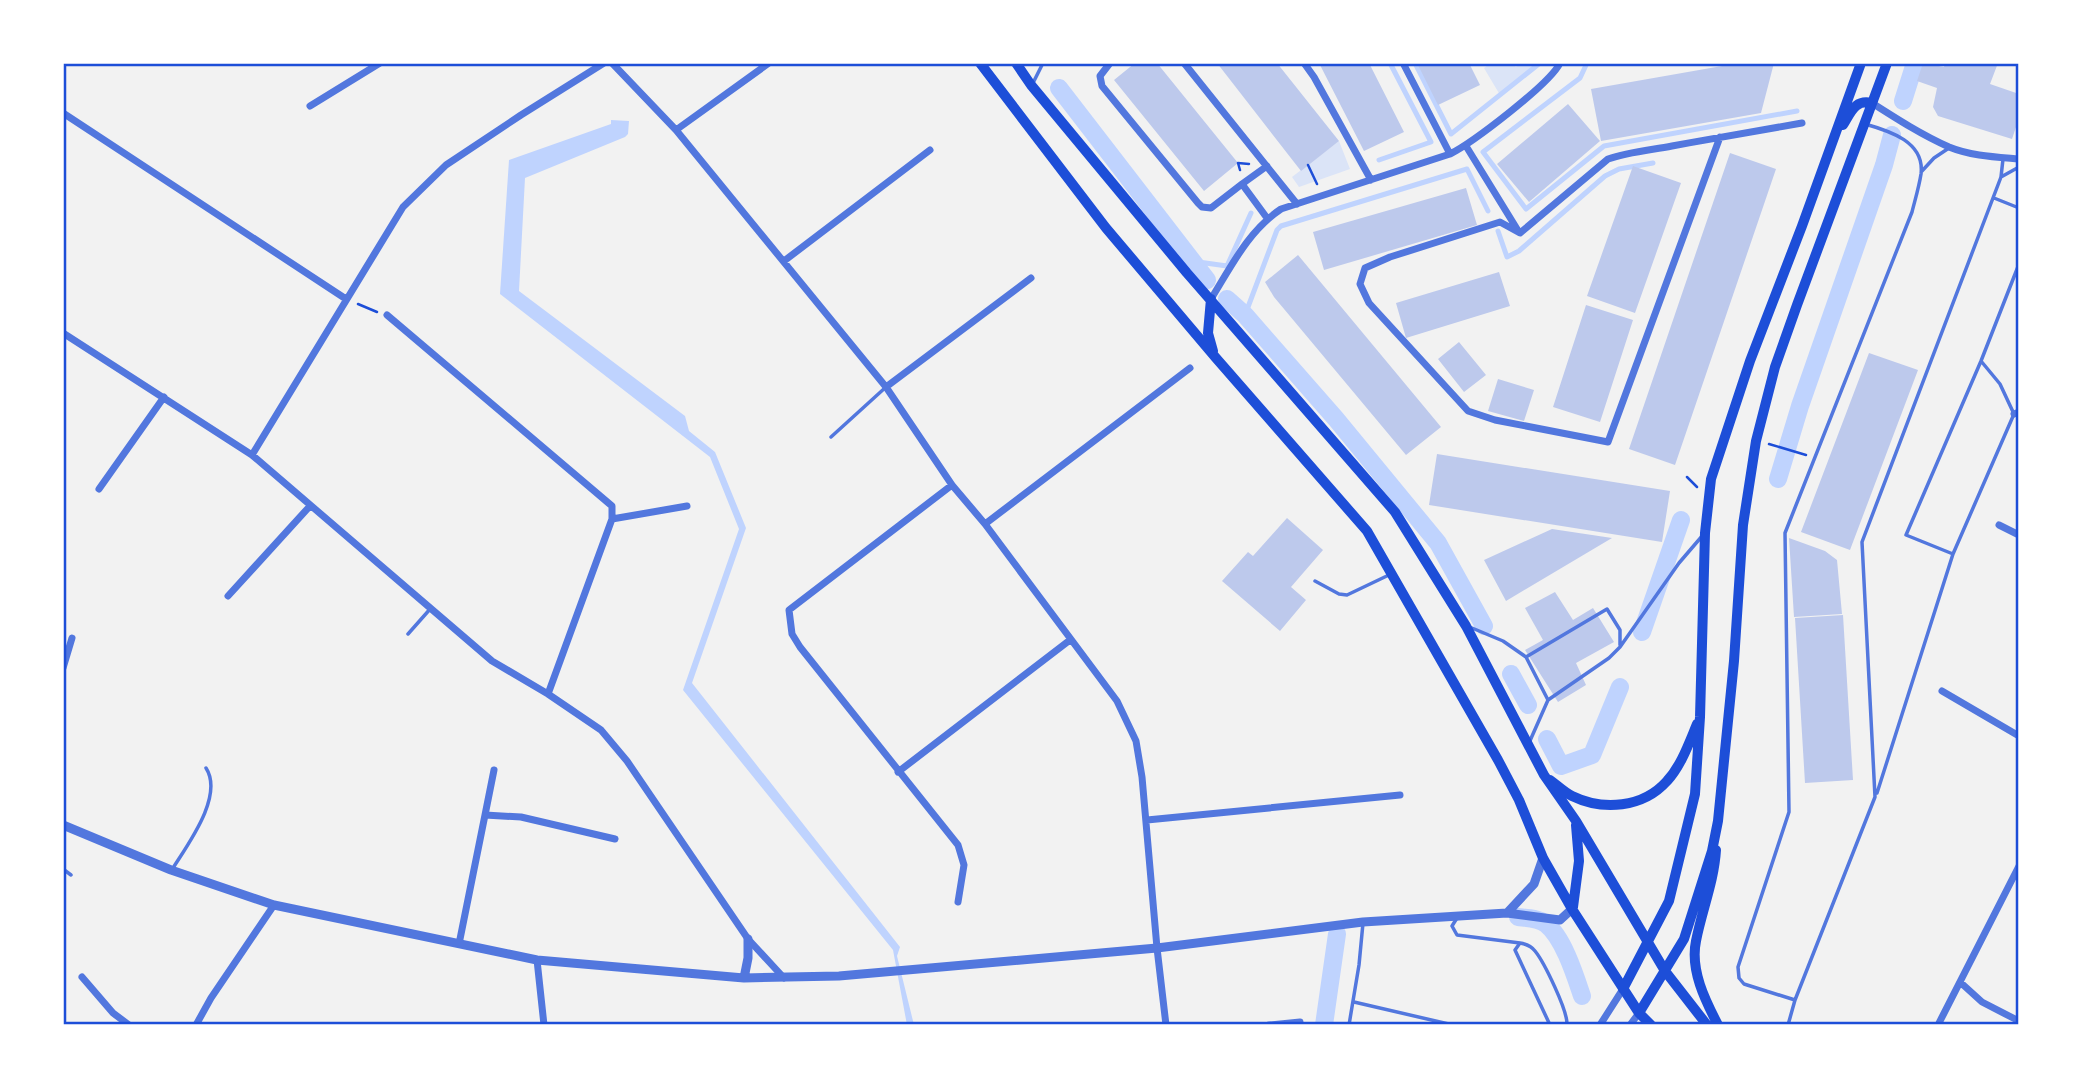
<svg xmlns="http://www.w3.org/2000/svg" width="2082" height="1088" font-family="Overpass,sans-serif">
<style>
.green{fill:#dbe4f7}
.water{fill:#bfd3fe}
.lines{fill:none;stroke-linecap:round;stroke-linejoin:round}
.stream{stroke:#bfd3fe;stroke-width:5}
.canal{stroke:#bfd3fe;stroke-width:18}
.building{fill:#bdc9ec}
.path{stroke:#1d4ed8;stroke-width:2.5}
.service{stroke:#5277de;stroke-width:3.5}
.minor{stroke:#5277de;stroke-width:7}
.tertiary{stroke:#5277de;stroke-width:9}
.secondary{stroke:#1d4ed8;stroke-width:10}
.neatline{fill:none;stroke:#1d4ed8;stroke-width:2.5}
</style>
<rect width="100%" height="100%" fill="#f2f2f2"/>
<path class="green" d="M1491,63H1510L1516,67L1520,63H1540L1500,95L1484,68Z
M1339,141L1350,169L1299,187L1292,177Z"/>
<path class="water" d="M611,120L629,121L628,134L625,137L525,178L519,291L685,416L689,431L715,452L746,528L692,683L900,947L897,956L914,1025H907L893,950L683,690L739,529L710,457L500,294L509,160L611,124Z"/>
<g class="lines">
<path class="stream" d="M1415,63L1451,134L1540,63
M1587,63L1580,78L1483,152L1526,209L1604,146L1797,111
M1379,160L1431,142L1390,63
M1498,231L1507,257L1519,251L1605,176L1619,169L1653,163
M1191,261L1227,266L1251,213
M1245,315L1277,230L1281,226L1467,169L1488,211"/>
<path class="canal" d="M1059,88L1207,280
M1903,101L1915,63
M1227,299L1245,315L1336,419L1438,543L1484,626
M1778,479L1800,406L1884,165L1892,135
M1642,632L1681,520
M1511,674L1528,705
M1547,739L1561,766L1592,755L1620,687
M1518,917C1527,918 1538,918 1546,924C1563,937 1575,975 1582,996
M1324,1025L1337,934"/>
</g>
<path class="building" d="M1135,63H1157L1238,163L1204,191L1114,80Z
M1217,63H1277L1339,141L1301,171Z
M1319,63H1369L1404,132L1364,151Z
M1417,63H1469L1480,85L1438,105Z
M1739,63H1774L1761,113L1601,141L1591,89Z
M1923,63L1944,67L1945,63H1998L1990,84L2019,94V118L2012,139L1938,116L1933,107L1937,88L1917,81Z
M1568,104L1600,141L1529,202L1497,164Z
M1730,153L1776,169L1675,465L1629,449Z
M1633,166L1681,183L1635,313L1587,296Z
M1466,188L1477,225L1324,270L1313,232Z
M1298,255L1441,427L1406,455L1274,297L1265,282Z
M1499,272L1510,306L1406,338L1396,303Z
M1586,305L1633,320L1600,422L1553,407Z
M1459,342L1486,375L1464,392L1438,359Z
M1869,353L1918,370L1850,550L1801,532Z
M1498,379L1534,390L1524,421L1488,411Z
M1437,454L1670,491L1662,542L1429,505Z
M1287,518L1323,550L1291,587L1306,600L1280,631L1222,581L1248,552L1253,556Z
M1552,529L1612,538L1506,601L1484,560Z
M1789,538L1825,551L1837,560L1842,614L1794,617Z
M1555,592L1573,620L1593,608L1614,642L1576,663L1586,685L1558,702L1525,650L1543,640L1525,608Z
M1843,615L1853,780L1805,783L1795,618Z"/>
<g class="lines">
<path class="path" d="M1308,165L1317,184
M1240,170L1238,163L1249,164
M358,304L377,312
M1769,444L1806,455
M1687,477L1697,487"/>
<path class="service" d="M1033,83L1043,63
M1922,171L1934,158L1949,148
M2001,177L2019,167
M1994,198L2019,208
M831,437L886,387
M1953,554L1906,535L1981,361L2019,264
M1315,581L1339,594L1347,595L1391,574
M1472,628L1503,641L1526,657L1607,609L1620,630V645
M408,634L431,608
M1526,657L1548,700L1609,658L1620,647L1679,563L1703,535
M1529,743L1548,700
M1877,793L1953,554L2014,414L2000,384L1981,361
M173,868C188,844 224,796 206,768
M63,869L71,875
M1457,918L1452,926L1457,935L1520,943
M1795,1000L1744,984L1739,978L1738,967L1789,812L1785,533L1912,212C1915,200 1919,187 1921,174C1925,142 1890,131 1865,124
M1354,1002L1453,1025
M1349,1025L1359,965L1363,923
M1550,1025L1515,950L1520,943C1526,944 1531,946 1535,951C1544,962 1568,1011 1567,1025
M1788,1025L1795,1000L1875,797L1862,542L2001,177L2003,159"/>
<path class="minor" d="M612,63L676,130L886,387L952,485L985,524L1117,701L1136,741L1142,777L1157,948L1166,1025
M1110,63L1100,76L1102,86L1198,203L1202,207L1211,208L1242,184L1267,218
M1184,63L1297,204
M1304,63L1314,77L1371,180
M1403,63L1450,154
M1872,103C1897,119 1922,135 1949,147C1971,156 1996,157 2019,159
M310,106L380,63
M63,113L346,299
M676,130L769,63
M1720,137L1608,442L1495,420L1468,411L1369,303L1360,284L1365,268L1390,257L1500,222L1520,233L1608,159C1628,152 1651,150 1672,146C1715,138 1758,131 1802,123
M1466,146L1517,229
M1242,184L1267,166
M784,261L930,150
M1211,299C1231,267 1248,231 1281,209L1450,154C1472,143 1550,84 1560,63
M387,315L612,506V519L548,694
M63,333L252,455L492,661L548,694L601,730L627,761L748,939L784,978
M886,387L1031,278
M2014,414L2019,412
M252,455L403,207L446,165L521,115L604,63
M952,485L789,610L792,634L800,647L958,845L964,865L958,902
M99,489L164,397
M612,519L687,506
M985,524L1190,368
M1999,525L2019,535
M228,596L310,506
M63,668L72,638
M1942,691L2019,736
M898,772L1070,640
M485,815L494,770
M1147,820L1400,795
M459,944L485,815L521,817L615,839
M537,960L544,1025
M82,977L113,1013L129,1025
M1960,982L1982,1002L2019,1021
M196,1025L211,998L274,905
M1269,1025L1300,1022
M1600,1025L1623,989
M1630,1025L1639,1013
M1938,1025L2019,866"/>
<path class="tertiary" d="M63,825L171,870L274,905L537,960L744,978L839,976L1157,948L1363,922L1507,913L1560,920L1572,909
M1507,913L1534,884L1543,858
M744,978L748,958V939"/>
<path class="secondary" d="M980,63L1106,228L1216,358L1367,531L1498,760L1519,800L1543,858L1572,909L1639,1013L1651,1025
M1016,63L1031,85L1187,273L1395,512L1466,626L1544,775L1576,821L1665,971L1707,1025
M1843,125C1851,112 1855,99 1872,103
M1211,299L1208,333L1213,351
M1550,780C1557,785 1564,792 1572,796C1603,811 1643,808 1667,781C1681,766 1689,743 1697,724
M1716,850C1714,882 1702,910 1696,941C1690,970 1705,1000 1718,1025
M1573,907L1579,861L1576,825
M1623,989L1669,901L1695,794L1700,717L1705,533L1711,479L1750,361L1802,226L1861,63
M1639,1013L1684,939L1712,851L1718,821L1734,661L1743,525L1756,441L1775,367L1797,305L1887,63"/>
</g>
<rect width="2082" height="1088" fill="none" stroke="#ffffff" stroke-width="130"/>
<rect x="65" y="65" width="1952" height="958" class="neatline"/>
</svg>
